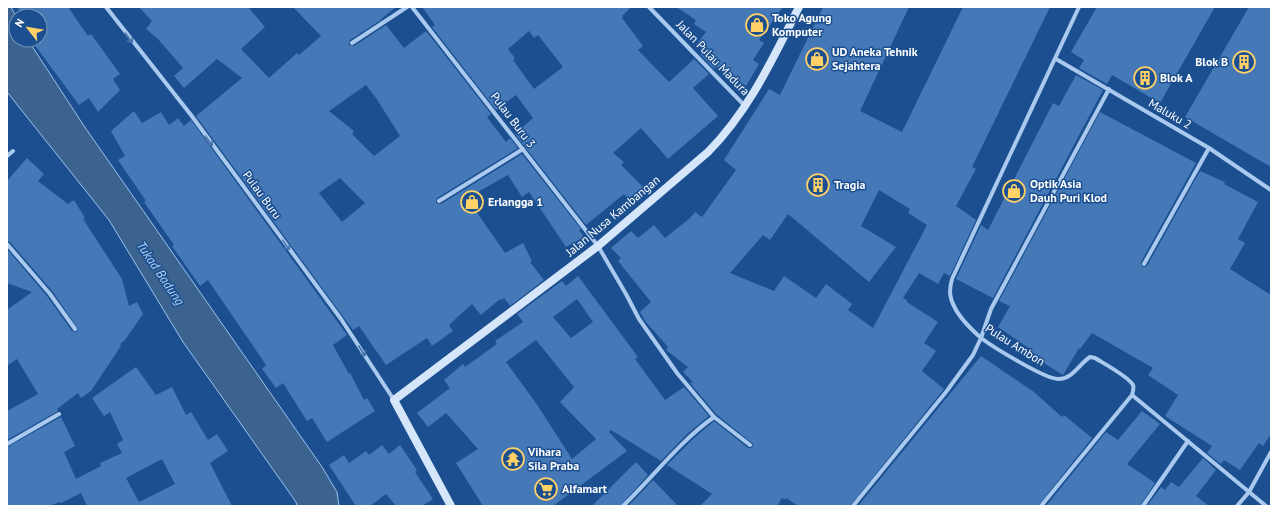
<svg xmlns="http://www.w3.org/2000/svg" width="1278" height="513" font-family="'PT Sans',sans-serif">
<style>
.water{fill:#3c6290;stroke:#9cc4f0}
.building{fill:#4478b7;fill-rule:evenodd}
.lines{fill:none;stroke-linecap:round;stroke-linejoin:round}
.street{stroke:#a9c9ee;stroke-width:4}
.secondary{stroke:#d6e6fa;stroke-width:8}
.oneway{stroke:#4674ac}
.labels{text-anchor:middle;stroke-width:3;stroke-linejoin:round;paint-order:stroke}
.poi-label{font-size:12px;font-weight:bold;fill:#fff;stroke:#1b4f8f;text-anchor:start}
.street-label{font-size:12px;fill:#fff;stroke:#1b4f8f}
.water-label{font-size:13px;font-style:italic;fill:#b5d3f5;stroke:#1b4f8f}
</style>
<rect width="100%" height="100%" fill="#1b4f8f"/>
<path class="water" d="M7,7H11L16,17V40H28L84,126L322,467L337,492L339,506H297L296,502L183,342L109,220L7,92Z"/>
<path class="building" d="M17,7H68L88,36L91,34L120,74L113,79L120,90L98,112L89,98L79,105L31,40H40V16H23Z
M139,7H248L265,27L241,49L269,78L297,53L299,55L321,36L293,7H396L381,19V20L350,40L349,43V45L354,46L386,25L404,48L426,31L491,114L487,117L506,142L510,138L518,148L437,198L436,201V203L441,204L522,154L581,229L579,230L584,237L566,247L529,192L522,197L508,175L467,198L505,253L523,243L532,261L530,262L544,280L510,306L504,298L502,300L500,299L481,315L472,304L449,325L453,331L432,346L427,338L386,365L359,326L353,330L196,116L242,78L217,59L184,88L174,76L183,68L158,39L146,29L152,21ZM366,85L376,98L400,136L374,156L352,134L354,131L329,111ZM340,178L365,203L342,222L319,193Z
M422,7H631L622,16L623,17L622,18L643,46L638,50L669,82L694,59L709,74L693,88L718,116L668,159L641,128L613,153L624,162L621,165L644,188L630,201L624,194L586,225L515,134L533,118L516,95L496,110L432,27L435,25ZM529,31L534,38L538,35L563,67L534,89L513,60L515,58L508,49Z
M676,7H783L759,40L764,43L753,60L759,64L746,86L717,67L714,69L700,54L704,50L696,45L706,32L694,24L696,20Z
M823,7H909L860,111L902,132L963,7H1050L972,167L976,169L956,206L976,220L950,276L944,273L938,284L919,273L903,298L907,300V302L938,322L924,343L936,351L922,371L944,389L850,506H798L786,498L785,500L782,498L777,506H700L712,494L667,465L692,440L714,421L748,448H752L753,444L716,414L690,383L693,382L683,372L688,367L666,350L668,347L645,321L640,312L651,302L618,261L621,258L611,248L631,231L638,238L654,225L665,238L689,219L695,212L702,217L736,170L724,160L769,89L780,95ZM879,190L910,209L908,213L927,225L873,328L848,310L852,304L826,284L816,298L784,276L774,291L730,273L763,235L770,240L788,214L869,282L896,247L861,226Z
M1097,7H1215L1160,103L1112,75L1107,84L1079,68L1084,60L1071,52Z
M1249,7H1271V167L1185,117Z
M1076,75L1103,90L993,298L956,279L981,225L988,230L1053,103L1059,106Z
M134,111L142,123L161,112L169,125L178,118L184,126L191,120L347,335L333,345L349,374L350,373L364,400L367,398L375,411L327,442L312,418L307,421L283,383L276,388L262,369L266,365L208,280L200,286L172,246L174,245L144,202L146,201L118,160L125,156L111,131Z
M1100,112L1196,163L1141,262L1142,267H1144L1147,266L1200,171L1225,182L1224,184L1258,202L1238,239L1245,243L1230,269L1271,295V434L1263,446L1259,443L1240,470L1224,460L1221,464L1207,453L1212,446L1165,416L1178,395L1148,375L1153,368L1092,333L1080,349L1079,348L1063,375L1028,353L1030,349L998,327L1010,306L999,301Z
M27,158L44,174L38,181L68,204L74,200L85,218L83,219L122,279L129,306L137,302L143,314L125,340L120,344L121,346L91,391L81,398L78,393L57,409L58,411L7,440V411L38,394L17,359L7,366V310L32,292L7,283V249L47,296L72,331L76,332L78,329L53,292L10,242L7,241V181Z
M578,276L638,357L635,359L665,400L684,387L709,416L687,434L661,461L611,430L609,432L627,451L553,506H483L456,463L478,449L446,413L428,427L417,413L450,388L444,380L463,364L465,367L497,344L495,341L523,322L517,314L562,281L566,286ZM577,299L593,322L571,338L553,317ZM536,340L574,387L560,402L596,439L572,459L536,403L506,362Z
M981,356L1034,392L1062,417L1064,415L1092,438L1038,506H858Z
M136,367L156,395L172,387L186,415L191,412L208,440L217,434L228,451L210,463L232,506H87L81,493L61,503L60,502L49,506H7V447L61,417L75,446L64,452L76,479L101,466L100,463L122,453L117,444L123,440L110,412L104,416L92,398ZM162,459L175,484L139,502L126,478Z
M1142,411L1160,424L1127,464L1155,483L1140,506H1046L1106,432L1118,440Z
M382,445L389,454L400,445L417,470L415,472L433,499L422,506H396L386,494L370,506H356L329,465L344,455L349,463L366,451L369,455Z
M1203,458L1216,470L1196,496L1209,506H1147L1161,487L1165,490L1171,482L1179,487Z
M636,462L648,475L620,506H592Z
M653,480L678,506H628L637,497Z"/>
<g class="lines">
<path class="street" d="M106,7L191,115L341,319L394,400
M412,7L598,246L626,294L639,319L677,373L714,417
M649,7L745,106
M1079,7L952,279C949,290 949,297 955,308C960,318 972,330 981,338C993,347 1045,379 1058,379C1073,379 1079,364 1090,357L1095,358C1103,363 1129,377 1133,385C1134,388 1133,392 1132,395L1266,506
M352,43L407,7
M1056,59L1209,148L1271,190
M7,156L13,151
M439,201L523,149
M7,244L50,294L75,329
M1144,264L1209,148
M7,444L59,414
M623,506C653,477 680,441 714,417L750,445
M853,506L946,392L973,355L981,338L991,309L1109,89
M1041,506L1132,395
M1143,506L1188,441
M1237,506L1249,492L1271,452"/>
<path class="secondary" d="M451,506L394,400L598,246L708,152C749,111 773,58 799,7"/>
</g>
<defs><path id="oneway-shaft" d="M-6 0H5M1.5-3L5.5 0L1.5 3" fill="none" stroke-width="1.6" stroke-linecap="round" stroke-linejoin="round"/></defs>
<g class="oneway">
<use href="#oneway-shaft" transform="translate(129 38) rotate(53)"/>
<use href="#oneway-shaft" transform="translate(209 141) rotate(54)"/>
<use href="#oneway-shaft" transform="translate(286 245) rotate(54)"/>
<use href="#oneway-shaft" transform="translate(362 351) rotate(57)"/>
</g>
<defs>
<g id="shop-ring" transform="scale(1.15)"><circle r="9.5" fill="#1b4f8f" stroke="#ffd166" stroke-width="1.5"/><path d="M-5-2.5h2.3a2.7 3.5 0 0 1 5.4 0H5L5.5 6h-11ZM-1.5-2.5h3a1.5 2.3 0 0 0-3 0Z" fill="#ffd166"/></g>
<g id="building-ring" transform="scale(1.15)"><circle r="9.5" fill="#1b4f8f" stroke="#ffd166" stroke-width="1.5"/><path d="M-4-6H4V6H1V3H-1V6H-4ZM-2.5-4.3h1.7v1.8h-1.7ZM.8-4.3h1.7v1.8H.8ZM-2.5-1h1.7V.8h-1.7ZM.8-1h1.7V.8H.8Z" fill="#ffd166"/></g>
<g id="temple-ring" transform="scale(1.15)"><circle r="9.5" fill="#1b4f8f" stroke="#ffd166" stroke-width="1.5"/><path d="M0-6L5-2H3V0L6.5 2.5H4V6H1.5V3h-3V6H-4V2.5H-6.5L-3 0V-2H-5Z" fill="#ffd166"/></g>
<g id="supermarket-ring" transform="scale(1.15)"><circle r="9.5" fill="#1b4f8f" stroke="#ffd166" stroke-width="1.5"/><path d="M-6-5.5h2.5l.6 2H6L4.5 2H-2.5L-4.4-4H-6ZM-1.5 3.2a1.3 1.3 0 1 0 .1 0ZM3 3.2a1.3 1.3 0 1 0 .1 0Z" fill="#ffd166"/></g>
</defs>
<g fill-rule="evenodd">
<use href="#shop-ring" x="757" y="25"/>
<use href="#shop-ring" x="817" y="59"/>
<use href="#building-ring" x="1244" y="62"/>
<use href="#building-ring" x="1145" y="78"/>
<use href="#building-ring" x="818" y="185"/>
<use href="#shop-ring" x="1014" y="191"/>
<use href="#shop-ring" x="472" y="202"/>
<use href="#temple-ring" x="513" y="459"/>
<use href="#supermarket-ring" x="546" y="489"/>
</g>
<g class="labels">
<g class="poi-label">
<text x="772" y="22">Toko Agung<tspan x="772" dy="14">Komputer</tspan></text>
<text x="832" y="56">UD Aneka Tehnik<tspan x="832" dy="14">Sejahtera</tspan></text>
<text x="1228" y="66" text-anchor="end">Blok B</text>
<text x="1160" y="82">Blok A</text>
<text x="1030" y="188">Optik Asia<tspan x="1030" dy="14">Dauh Puri Klod</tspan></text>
<text x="834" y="189">Tragia</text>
<text x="488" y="206">Erlangga 1</text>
<text x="528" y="456">Vihara<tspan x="528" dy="14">Sila Praba</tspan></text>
<text x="562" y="493">Alfamart</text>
</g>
<g class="street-label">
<text transform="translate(713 58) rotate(46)" y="4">Jalan Pulau Madura</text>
<text transform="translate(1170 114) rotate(30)" y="4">Maluku 2</text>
<text transform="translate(513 120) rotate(53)" y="4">Pulau Buru 3</text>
<text transform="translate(262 195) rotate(54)" y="4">Pulau Buru</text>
<text transform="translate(613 216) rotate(-40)" y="4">Jalan Nusa Kambangan</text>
<text transform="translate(1015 345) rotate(32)" y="4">Pulau Ambon</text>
</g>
<g class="water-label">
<text transform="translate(161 273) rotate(56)" y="5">Tukad Badung</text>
</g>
</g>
<rect width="1278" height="513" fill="none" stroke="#ffffff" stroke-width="16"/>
<g transform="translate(28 28) rotate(301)"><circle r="19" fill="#1b4f8f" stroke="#7695bc"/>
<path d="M0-3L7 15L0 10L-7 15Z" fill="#ffd166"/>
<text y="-6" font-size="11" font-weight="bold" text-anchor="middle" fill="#ffffff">N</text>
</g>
</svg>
